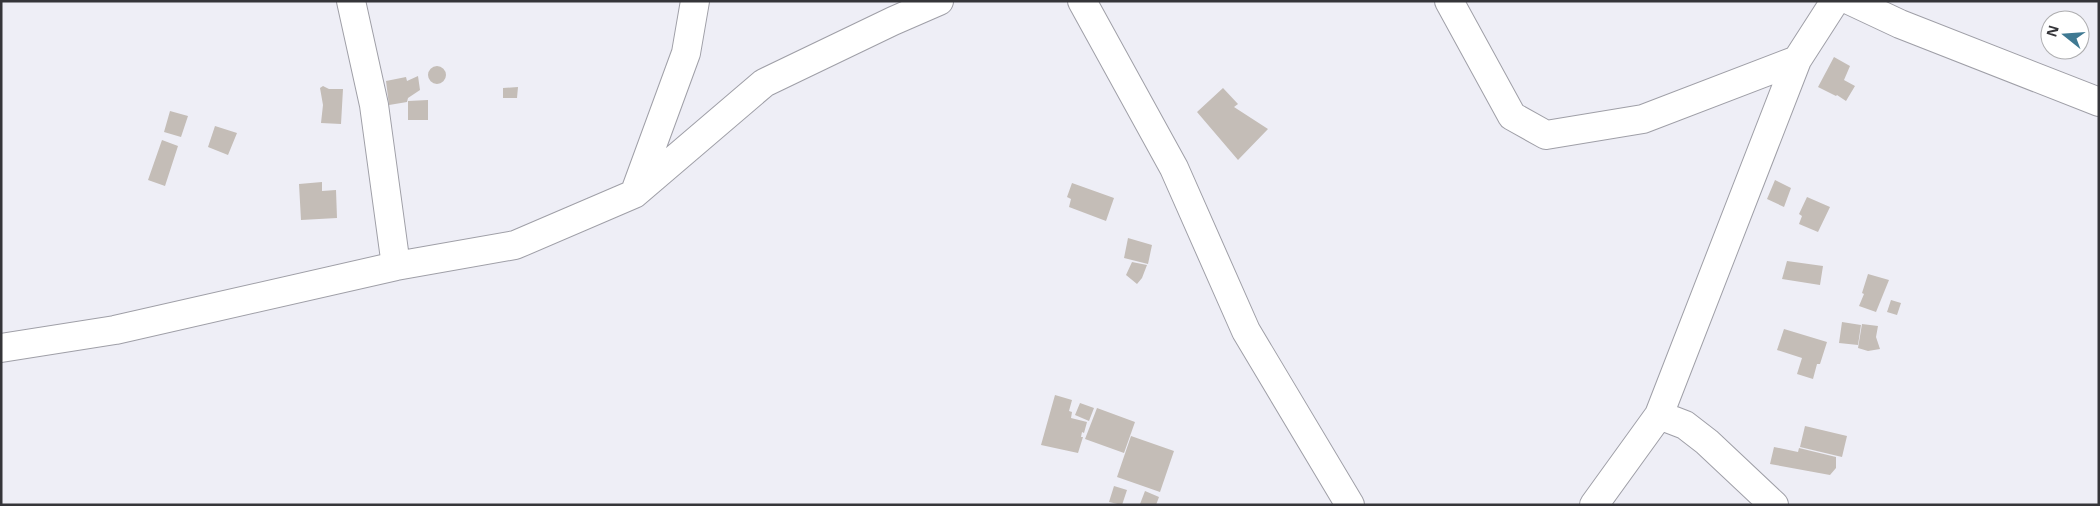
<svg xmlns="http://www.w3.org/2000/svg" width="2100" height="506" font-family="'Noto Sans',sans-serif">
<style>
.building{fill:#c4bdb7}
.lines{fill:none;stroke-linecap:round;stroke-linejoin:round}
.minor-casing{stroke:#9f9fa7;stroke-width:30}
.minor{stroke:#fff;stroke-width:28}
</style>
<rect width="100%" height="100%" fill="#eeeef6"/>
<path class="building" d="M1834,57L1850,66L1844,80L1855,86L1846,101L1837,95L1836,96L1818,87Z
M428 75a9 9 0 1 1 18 0a9 9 0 1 1-18 0Z
M418,76L420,90L408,98L407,102L389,105L386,81L406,77L407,81Z
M323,86L329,89H343L341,124L321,123L323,105L320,88Z
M518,87L517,98H503V88Z
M1223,88L1238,104L1234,107L1268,129L1238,160L1197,112Z
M428,100V120H408V101Z
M170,111L188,116L181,137L164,132Z
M215,126L237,133L228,155L208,147Z
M162,140L178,146L165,186L148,180Z
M1775,180L1791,188L1784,207L1767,199Z
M322,182V191L336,190L337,218L301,220L299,184Z
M1072,183L1114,198L1106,221L1069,207L1071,199L1067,197Z
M1807,197L1830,207L1818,232L1799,224L1802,216L1799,214Z
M1128,238L1152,245L1148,264L1124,258Z
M1787,261L1823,266L1820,285L1782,279Z
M1132,262L1147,265L1142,278L1137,284L1126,275Z
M1868,274L1889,280L1876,312L1859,306L1864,294L1862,293Z
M1891,300L1901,303L1897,315L1887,312Z
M1842,322L1861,325L1858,345L1839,343Z
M1862,324L1878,326L1876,337L1880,349L1868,351L1858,348Z
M1784,329L1827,342L1820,364H1817L1813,379L1797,374L1802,358L1777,350Z
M1055,395L1072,400L1069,411L1072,412L1071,418L1087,422L1084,433L1082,432L1081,437H1083L1078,453L1041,445Z
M1080,403L1094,408L1089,421L1075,415Z
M1097,408L1135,422L1124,453L1085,439Z
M1805,426L1847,436L1842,457L1800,447Z
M1131,436L1174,451L1160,492L1117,477Z
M1774,447L1798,452L1799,448L1836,457V468L1830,475L1770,464Z
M1114,486L1127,490L1122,505L1109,502Z
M1145,491L1159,497L1156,505L1140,504Z"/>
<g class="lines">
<g class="minor-casing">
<path id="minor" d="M351,1L374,105L396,266
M1082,1L1174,168L1246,331L1350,505
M1449,1L1512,116L1546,135L1643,119L1797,60L1835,1
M1851,1L1900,24L2099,102
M635,192L686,53L695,1
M1,348L115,330L396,266L515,245L634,194L764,83L893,21L939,1
M1659,415L1685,425L1707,442L1774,505
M1594,505L1659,415L1797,60"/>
</g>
<use href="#minor" class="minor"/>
</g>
<rect width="2100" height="506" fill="none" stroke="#353539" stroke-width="5"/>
<g transform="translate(2065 35) rotate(287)"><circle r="24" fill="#ffffff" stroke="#aeaeb0"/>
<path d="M0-4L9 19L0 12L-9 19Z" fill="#3f7992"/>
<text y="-8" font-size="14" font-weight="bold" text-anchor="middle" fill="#353539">N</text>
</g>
</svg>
